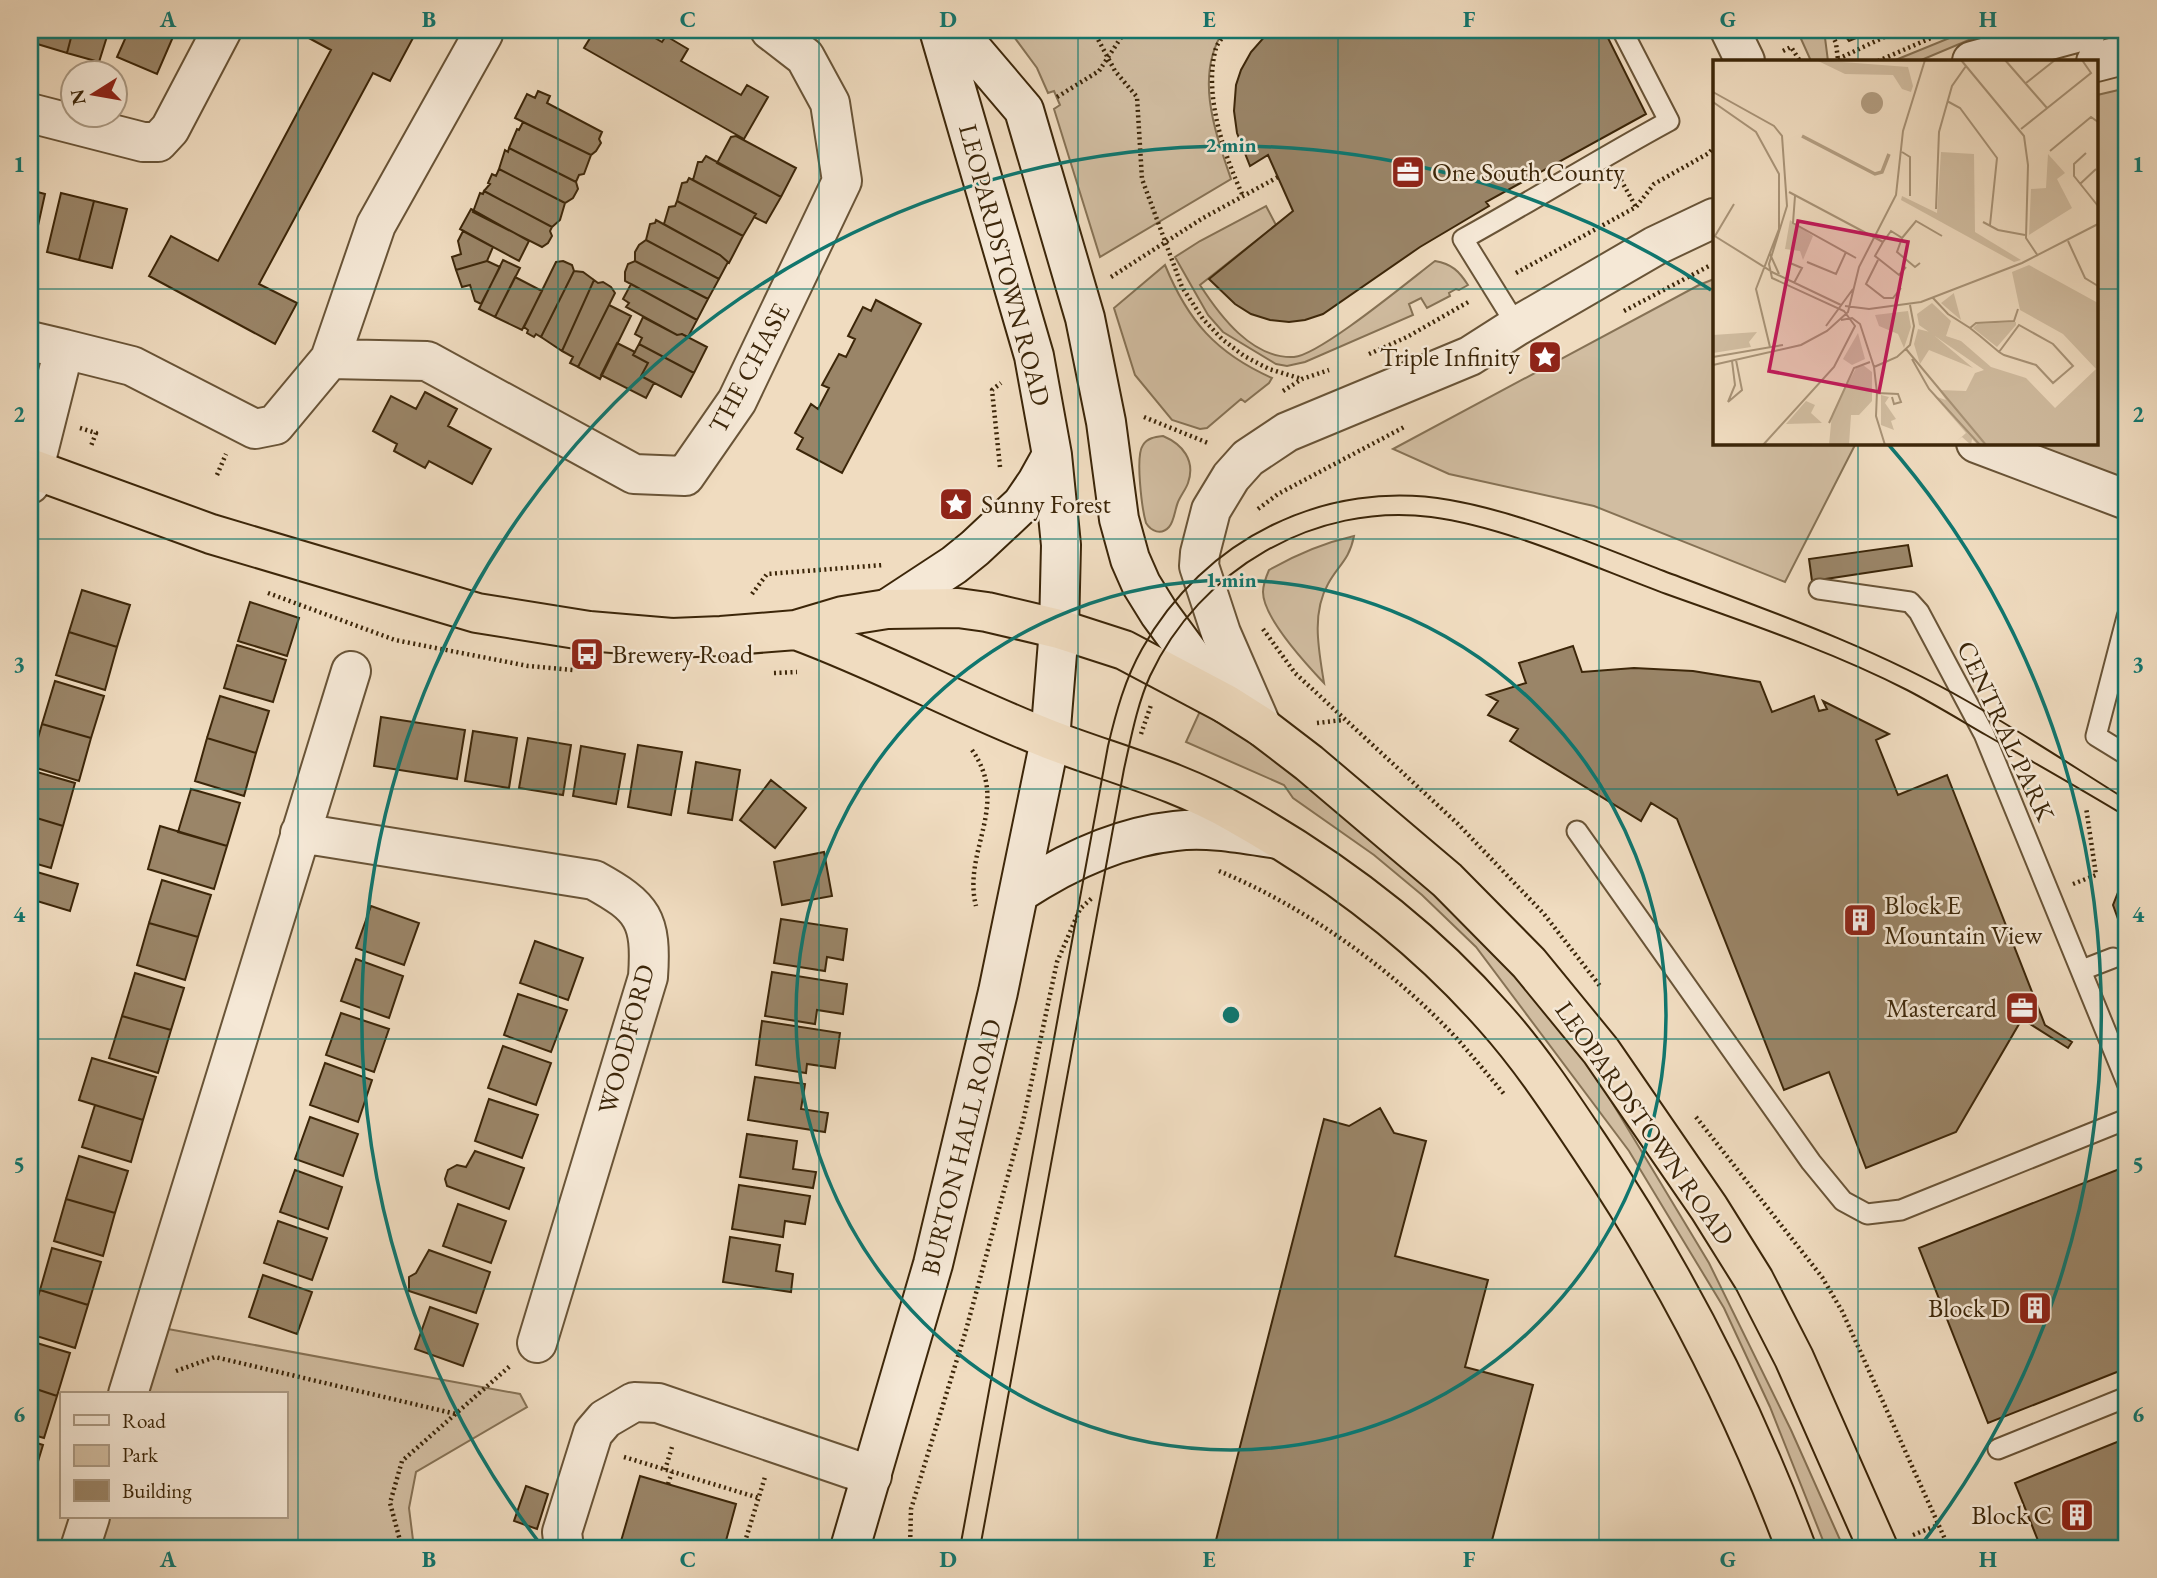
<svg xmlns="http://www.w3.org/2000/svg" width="2157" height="1578" font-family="'EB Garamond',serif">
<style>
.green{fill:#d1bda1;stroke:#867255;stroke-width:2}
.building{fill:#9a8568;stroke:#3c2609;stroke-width:2}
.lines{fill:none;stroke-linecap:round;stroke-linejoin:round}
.lane-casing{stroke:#695437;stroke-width:23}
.street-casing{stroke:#695437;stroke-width:42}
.secondary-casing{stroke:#3c2609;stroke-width:42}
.highway-casing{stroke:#3c2609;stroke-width:42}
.path{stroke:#3c2609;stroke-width:4.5;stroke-dasharray:2 3.5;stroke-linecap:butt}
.lane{stroke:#f5e8d6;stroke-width:19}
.street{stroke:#f5e8d6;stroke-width:38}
.secondary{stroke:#f5e8d6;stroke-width:38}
.highway{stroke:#f0dcc0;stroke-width:38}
.tram{stroke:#3c2609;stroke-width:2}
.grid{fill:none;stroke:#0f766e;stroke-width:2;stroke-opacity:0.55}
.ring{fill:none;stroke:#0f766e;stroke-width:3.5}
.labels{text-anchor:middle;stroke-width:5;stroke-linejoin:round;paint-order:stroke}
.poi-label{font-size:26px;fill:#3c2609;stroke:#f5e8d6;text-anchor:start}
.street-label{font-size:26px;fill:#3c2609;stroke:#f5e8d6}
.inset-river{fill:none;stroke:#b39e82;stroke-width:3.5}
.inset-road{fill:none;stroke:#a89377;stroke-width:2}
.view{fill:#c2185b;fill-opacity:0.15;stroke:#c2185b;stroke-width:3.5}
.inset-edge{fill:none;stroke:#3c2609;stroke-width:3.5}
.centre{fill:#0f766e;stroke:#f5e8d6;stroke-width:3.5}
.ring-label{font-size:21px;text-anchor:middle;font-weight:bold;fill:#0f766e;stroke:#f5e8d6;stroke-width:5;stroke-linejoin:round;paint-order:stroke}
.neatline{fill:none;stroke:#0f766e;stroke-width:2.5}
.grid-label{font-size:23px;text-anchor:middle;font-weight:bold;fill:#0f766e}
</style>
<rect width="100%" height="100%" fill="#f0dcc0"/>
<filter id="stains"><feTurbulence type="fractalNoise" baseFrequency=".00286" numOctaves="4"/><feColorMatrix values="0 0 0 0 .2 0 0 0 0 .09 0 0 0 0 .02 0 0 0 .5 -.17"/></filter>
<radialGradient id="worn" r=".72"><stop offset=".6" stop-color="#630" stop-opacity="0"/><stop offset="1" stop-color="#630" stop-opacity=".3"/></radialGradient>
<path class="green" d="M1009,30H1224C1194,75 1215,132 1231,179L1100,257L1054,109L1060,105L1054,91L1048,93L1037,68Z
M1797,30H1824L1828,61H1811Z
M1969,30H2004L1976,37L1919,61H1893Z
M2127,88V483L2029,443H2096V93L2097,95Z
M1266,206L1276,225L1200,285C1220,316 1252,359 1294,357C1320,355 1410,280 1435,261C1452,264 1459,271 1468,285L1459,290L1456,289L1449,293L1450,296L1427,308L1421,298L1409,304L1413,315L1305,362L1287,366L1276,364L1223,332L1208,315L1175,257L1200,241Z
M1165,265C1188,321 1216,353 1272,378L1269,383L1245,402L1241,399L1207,428L1200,429L1172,420L1135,375L1114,308Z
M1714,279V443H1856L1785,582L1594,506L1449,474L1393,449L1699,285Z
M1163,436C1182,444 1196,460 1188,483C1186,489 1181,495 1178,502C1175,509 1174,522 1169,527C1161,536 1151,531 1146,523C1142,509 1135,456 1143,445C1147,438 1155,437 1163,436Z
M1354,536C1349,561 1338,565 1328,584C1311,614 1319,651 1324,683C1306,664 1263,618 1263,592C1263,584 1266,577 1269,570C1297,554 1323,543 1354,536Z
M1201,709L1300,772L1456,911L1581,1051L1709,1263L1791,1430L1841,1542L1826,1548L1770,1407L1724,1308L1629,1151L1476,947L1422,895L1374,855L1293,798L1284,785L1186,742Z
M168,1329L520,1394L527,1407L416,1472L409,1508L414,1548H100L109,1517H285V1394H148Z"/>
<path class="building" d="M38,30H73L67,53L34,43Z
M73,30H109L99,62L67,53Z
M129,30H176L157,74L117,57Z
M294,30H398L413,38L390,81L373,73L259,284L297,303L275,344L149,276L171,236L218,261L331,50Z
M595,30H641L662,42L666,36L688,49L681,61L741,95L747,85L768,97L744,139L584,48Z
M1275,30H1604L1646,114L1486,202L1489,206L1420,247L1323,314L1305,320L1289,322L1270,320L1251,314L1235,304L1209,279L1293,211L1268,155L1250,166L1237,133L1234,111L1236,85L1241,70L1251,52L1266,35Z
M1841,30H1875L1849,41Z
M538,91L550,96L547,103L602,132L599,139L601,143L596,151L591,155L515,118L527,94L535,98Z
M523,122L591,155L584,174L579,175L576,182L509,148L517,129L519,130Z
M736,136L796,168L781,197L717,163L731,137Z
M509,148L576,182L578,189L573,198L565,203L499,169L505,150L508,152Z
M706,156L781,197L766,223L754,217L756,214L693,180L698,162H702Z
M499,169L565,203L560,220L552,227L484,191L490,184L488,183L492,174L496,176Z
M689,178L756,214L743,236L677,201L682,183L687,182Z
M30,190L45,194L32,253H30Z
M484,191L552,227L550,231L552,236L548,243L542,247L473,212L480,193L483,194Z
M61,193L94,201L79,260L47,252Z
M94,201L127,209L112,268L79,260Z
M677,201L743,236L729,263L720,255L664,224L669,207L675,206Z
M471,209L529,241L519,261L460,229Z
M656,220L720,255L728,262L719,279L646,240L650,224L655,223Z
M463,231L493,247L487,261L456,270L452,257L461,254L458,241Z
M646,240L719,279L708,299L635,261V252L639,245Z
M503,260L520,268L495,317L479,309Z
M487,261L500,267L481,304L475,301L470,285L462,287L456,270Z
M563,261L572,265L574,271L541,337L536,334L534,337L527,333L528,330L524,327L556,262Z
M635,261L708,299L697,320L625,281V272L628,264Z
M574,271L583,272L594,280L562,351L541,337Z
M515,277L542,291L522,330L495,317Z
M594,280L598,283L603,282L611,287L615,293L578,367L570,363L573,357L562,351Z
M631,284L697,320L688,337L682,334L677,335L626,307L629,303L623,299Z
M876,300L921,324L842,473L797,449L803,438L795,433L811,404L818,409L829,388L822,385L839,354L846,357L855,339L848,336L863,307L871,311Z
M609,305L631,316L600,379L578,367Z
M643,317L677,335L682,334L707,347L694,373L639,344L642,338L635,334Z
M617,343L635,352L633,355L648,363L641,376L654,383L646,398L601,375Z
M639,344L694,373L681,397L641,376L648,363L633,355Z
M425,392L457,409L448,426L491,449L472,484L429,461L425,468L394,451L397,444L373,431L391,396L416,409Z
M1908,545L1912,566L1812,581L1809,559Z
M82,590L130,605L117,647L69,632Z
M250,602L299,618L287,656L238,641Z
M69,632L117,647L105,690L56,675Z
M237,645L286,660L273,702L224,688Z
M1573,646L1582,672L1634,668L1693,671L1760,682L1772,712L1814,696L1819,711L1827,709L1823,701L1889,734L1876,740L1898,795L1947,775L2045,1025L2072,1042L2068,1048L2022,1019L1956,1132L1866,1168L1829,1072L1784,1090L1677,819L1651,803L1641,821L1510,741L1518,729L1488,715L1498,701L1487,695L1526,683L1519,663Z
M55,681L104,696L91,738L42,724Z
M220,696L269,711L256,753L207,738Z
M381,717L465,730L457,779L374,766Z
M42,724L91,738L79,781L30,766Z
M473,731L517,738L509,788L465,781Z
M207,738L256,753L244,796L195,781Z
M528,738L571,745L563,795L519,788Z
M638,745L682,752L671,815L628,807Z
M581,746L625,754L616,804L573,796Z
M696,762L740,770L732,820L688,813Z
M30,770L75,783L63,826L30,816Z
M771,780L806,808L775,848L740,820Z
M191,789L240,803L227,846L178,832Z
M30,816L63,826L51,868L30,862Z
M160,826L227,846L214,889L148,869Z
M824,852L832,896L782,905L774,862Z
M30,870L78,884L70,911L37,901L32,917L30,916Z
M162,880L211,895L198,937L149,923Z
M2127,884V944L2113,905L2119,890Z
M371,906L419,923L404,965L356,948Z
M781,919L847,929L843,960L827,957L825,971L774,963Z
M149,923L198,937L185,980L137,965Z
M535,941L583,958L568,1000L520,983Z
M356,959L403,976L389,1018L341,1001Z
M772,972L847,984L843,1014L817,1010L815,1024L765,1016Z
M135,973L184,988L171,1030L122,1016Z
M518,994L567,1010L551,1052L504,1035Z
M341,1013L389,1029L374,1072L326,1055Z
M122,1016L171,1030L158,1073L109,1058Z
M762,1021L840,1033L835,1068L807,1064L806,1073L756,1065Z
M30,1039L37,1041L32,1060L30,1059Z
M503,1046L551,1063L536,1105L488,1088Z
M92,1058L156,1077L143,1120L79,1100Z
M325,1063L372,1080L358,1122L310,1105Z
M755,1077L805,1084L801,1109L828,1113L825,1132L748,1120Z
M489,1099L538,1115L522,1158L475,1141Z
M95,1105L143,1120L131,1162L82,1147Z
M1380,1108L1394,1133L1426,1141L1395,1256L1488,1280L1465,1367L1533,1385L1490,1548H1214L1324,1119L1349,1126Z
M310,1117L358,1134L343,1176L295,1159Z
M747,1134L797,1141L793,1169L816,1172L813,1188L740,1177Z
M475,1151L524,1168L509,1209L447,1186L445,1179L448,1170L457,1165L466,1167Z
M79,1156L128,1171L115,1213L66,1199Z
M2127,1166V1368L1988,1423L1919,1248Z
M295,1170L342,1187L328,1229L280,1212Z
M739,1185L810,1196L805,1224L785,1221L783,1237L732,1229Z
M66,1199L115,1213L103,1256L54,1241Z
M458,1204L506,1221L491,1263L443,1246Z
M278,1221L327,1238L312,1280L264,1263Z
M730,1237L780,1245L776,1271L793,1274L791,1292L723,1282Z
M52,1248L101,1262L88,1305L40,1290Z
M429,1250L490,1272L476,1313L409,1291V1277L416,1273Z
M263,1275L312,1292L297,1334L249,1317Z
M40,1290L88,1305L75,1348L30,1334V1323Z
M430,1307L478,1324L463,1366L415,1349Z
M30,1341L70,1353L57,1396L30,1387Z
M30,1387L57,1396L44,1438L30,1434Z
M2127,1438V1548H2041L2015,1483Z
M30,1441L43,1445L30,1488Z
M640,1476L736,1504L724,1548H619Z
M526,1486L548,1494L537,1529L514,1521Z"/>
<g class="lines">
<g class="lane-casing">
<path id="lane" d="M1517,326L1463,239C1532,201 1599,159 1669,121L1622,30
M1819,589L1910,602L1919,612L1984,734L2127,1083
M2127,617L2096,736L2127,755
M1577,831L1811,1162L1843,1201L1867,1214L1901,1210L2127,1119
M2082,970L2113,958
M1998,1449L2127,1397"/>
</g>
<g class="street-casing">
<path id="street" d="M1730,30L1745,61
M1972,61L2087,30
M2096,62L2127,54
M30,113L143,142H158L170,129L222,30
M30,341L64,349
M330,359L427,361L634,474L685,476L737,401L842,181L830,103L805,57L770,30
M1976,443L2127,500
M30,484L64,349L132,366L255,429L275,425L330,359L376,225L483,34L475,30
M1262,727L1221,633L1199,566L1200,553L1211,510L1231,477L1248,458L1287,432L1470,356L1517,326L1655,246L1714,218
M300,833L594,880C643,907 652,919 648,977L537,1343
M128,1394L351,671
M80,1548L90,1517
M564,1548L562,1532L593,1433L605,1419L634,1402L658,1403L872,1476"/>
</g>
<g class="secondary-casing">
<path id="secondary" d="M956,30L1024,110L1085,318L1106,422L1119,519L1130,559L1141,584L1159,613L1226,704
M887,609L954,565L975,548L1022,504L1037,482L1052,455
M1019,893C1066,862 1118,837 1175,831C1209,827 1244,834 1278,839
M850,1548L933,1264L998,992L1050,740L1059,629L1061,545L1052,455L1034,356L939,30"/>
</g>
<g class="highway-casing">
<path id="highway" d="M30,468L211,534L477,613L589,631L672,638L721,636L796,630L843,616L887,609L958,608L987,612L1059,629L1124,650L1226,704L1262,727L1309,763L1447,880L1529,963L1601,1051L1709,1208L1754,1280L1794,1358L1878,1548
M796,630C883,662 965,707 1051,740C1114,764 1178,780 1237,814C1331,867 1422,935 1494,1017C1530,1057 1561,1104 1591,1149C1675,1274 1743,1407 1796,1548"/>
</g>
<path class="path" d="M1093,30L1115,71L1137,97L1142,179L1182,287L1203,319L1222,339L1244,356L1269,369L1302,379
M1228,30C1224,36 1218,42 1216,48C1203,94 1224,155 1243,196
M1830,30L1836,43L1838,60
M1783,51L1791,47L1800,61
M1838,59L1899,30
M1878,61L1947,31
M1057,97L1099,71L1126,30
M1621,180L1636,207
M1516,273L1636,207L1654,184L1709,153L1714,147
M1111,277L1203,218L1278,177
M1624,311L1709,266
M1369,354L1407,337L1470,301
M1283,391L1302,379L1329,370
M1144,417L1208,443
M80,428L96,433L91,446
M1000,467L992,390L1001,383
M217,475L226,454
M1258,509L1278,494L1406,426
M268,593L395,640L528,666L573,670
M752,594L767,574L883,565
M1263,629L1295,673L1458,824L1544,914L1600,986
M774,673L797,672
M1317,723L1343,720
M1141,734L1151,705
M972,750C1011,805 962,851 976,906
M1219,871C1306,907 1395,971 1459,1041C1474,1058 1489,1076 1504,1094
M2073,884L2096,875L2086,807
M1696,1117L1822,1277L1842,1311L1949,1548
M176,1371L215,1357L456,1414
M624,1457L759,1498
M665,1470L672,1447
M668,1484L672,1472
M1913,1535L1938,1525
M402,1548L390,1503L402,1461L510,1366
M743,1548L765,1477
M910,1548L911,1509L966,1330L1024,1117L1057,962L1080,909L1093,897"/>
<use href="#lane" class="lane"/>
<use href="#street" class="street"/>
<use href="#secondary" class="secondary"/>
<use href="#highway" class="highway"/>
<path class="tram" d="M960,1548L1108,746C1116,712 1125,679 1142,649C1203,539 1326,478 1450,500C1524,513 1595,545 1664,571C1767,610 1871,646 1967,701C2021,732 2074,767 2127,800
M980,1548L1124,769C1131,738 1137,705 1150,676C1199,570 1315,502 1431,517C1507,527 1593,567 1666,594C1747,623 1831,651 1907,690C1934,704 1960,720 1986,735C2033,762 2081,789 2127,817"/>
</g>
<path class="grid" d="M298,30V1548M558,30V1548M819,30V1548M1078,30V1548M1338,30V1548M1599,30V1548M1858,30V61M30,289H1714M2096,289H2127M1858,443V1548M30,539H2127M30,789H2127M30,1039H2127M30,1289H2127"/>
<g class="ring">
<circle cx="1231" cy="1015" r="435"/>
<path d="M541 1545A870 870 0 0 1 1711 290M1888 444A870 870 0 0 1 1921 1545"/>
</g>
<defs>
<g id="office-square" transform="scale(1.75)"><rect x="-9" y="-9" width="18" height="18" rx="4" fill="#8f2418" stroke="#f5e8d6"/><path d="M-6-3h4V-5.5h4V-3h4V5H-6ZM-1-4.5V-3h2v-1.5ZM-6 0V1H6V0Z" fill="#fff"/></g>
<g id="sight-square" transform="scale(1.75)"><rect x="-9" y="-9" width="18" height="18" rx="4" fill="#8f2418" stroke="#f5e8d6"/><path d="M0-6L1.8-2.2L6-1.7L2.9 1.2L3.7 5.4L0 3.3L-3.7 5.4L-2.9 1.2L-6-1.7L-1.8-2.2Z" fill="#fff"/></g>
<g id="bus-square" transform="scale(1.75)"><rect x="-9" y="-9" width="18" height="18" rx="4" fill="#8f2418" stroke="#f5e8d6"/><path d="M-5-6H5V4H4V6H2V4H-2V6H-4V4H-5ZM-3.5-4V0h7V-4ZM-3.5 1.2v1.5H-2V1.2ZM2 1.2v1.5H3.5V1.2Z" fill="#fff"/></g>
<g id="building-square" transform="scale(1.75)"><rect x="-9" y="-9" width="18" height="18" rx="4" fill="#8f2418" stroke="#f5e8d6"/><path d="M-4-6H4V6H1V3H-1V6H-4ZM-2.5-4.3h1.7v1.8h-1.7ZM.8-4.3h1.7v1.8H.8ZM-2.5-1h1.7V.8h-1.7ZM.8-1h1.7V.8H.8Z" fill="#fff"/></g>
</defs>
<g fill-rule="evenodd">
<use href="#office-square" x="1408" y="172"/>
<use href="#sight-square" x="1545" y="357"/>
<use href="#sight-square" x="956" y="504"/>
<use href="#bus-square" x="587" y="654"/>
<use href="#building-square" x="1860" y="920"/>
<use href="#office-square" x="2022" y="1008"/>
<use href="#building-square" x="2035" y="1308"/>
<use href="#building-square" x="2077" y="1515"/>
</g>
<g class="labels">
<g class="poi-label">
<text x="1432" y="181">One South County</text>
<text x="1520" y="366" text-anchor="end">Triple Infinity</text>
<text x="981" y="513">Sunny Forest</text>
<text x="612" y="663">Brewery Road</text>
<text x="1884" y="914">Block E<tspan x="1884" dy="30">Mountain View</tspan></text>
<text x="1997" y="1017" text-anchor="end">Mastercard</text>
<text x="2010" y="1317" text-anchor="end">Block D</text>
<text x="2052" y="1524" text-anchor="end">Block C</text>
</g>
<g class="street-label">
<text transform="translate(1005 265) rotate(75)" y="9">LEOPARDSTOWN ROAD</text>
<text transform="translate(749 368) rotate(-62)" y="9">THE CHASE</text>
<text transform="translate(2006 731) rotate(65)" y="9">CENTRAL PARK</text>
<text transform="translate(626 1039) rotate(-75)" y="9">WOODFORD</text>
<text transform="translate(1645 1123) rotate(55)" y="9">LEOPARDSTOWN ROAD</text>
<text transform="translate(961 1147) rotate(-76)" y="9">BURTON HALL ROAD</text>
</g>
</g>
<g transform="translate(1713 60)">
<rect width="385" height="385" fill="#f0dcc0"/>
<path d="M103,0L195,7L200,26L198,32L189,29L180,15L132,14ZM228,92L261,94L262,172L308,200L301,202L188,140L189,136L224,153ZM335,94L352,113L344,119L359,148L316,175L318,129L333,128ZM77,160L100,176L90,200L87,191L72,189ZM316,205L385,243V385H265L259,379L258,385L249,377L244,381L253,373L221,336L233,340L226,330L253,331L262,313L271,310L206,265L204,254L219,243L238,261L233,276L248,281L278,307L313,318L342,348L383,309L350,274L307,250L299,212ZM241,233V234L248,260L228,243ZM195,251L198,267L191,288L185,274L166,266L162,255ZM264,264L303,262V265L284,287L260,268ZM205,269L217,272L260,308L216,290L207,304L201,284ZM44,272L36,282L38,287L0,293V275ZM145,273L152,299L139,305L130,299ZM150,305L159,312V341L146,355H138L136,385H116L119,354L143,308ZM168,335L176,337L172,343L183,359L178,361L181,370L168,365ZM93,341L102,345L98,353L109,363L73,364Z" fill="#d1bda1"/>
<path d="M148 43a11 11 0 1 1 22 0a11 11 0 1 1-22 0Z" fill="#b39e82"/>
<path class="inset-river" d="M89,76L162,114L169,112L176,94"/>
<path class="inset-road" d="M248,0L311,76L315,105L313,178L325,196M292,0L334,48M313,23L342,0M0,32L61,66L69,76L74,146L56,204L59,218L131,251L142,266L121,307L50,385M234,41L247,48L284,98L277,165M0,42L43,72L66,114V169L43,229L57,287M308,69L378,13L369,0M337,91L378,57L385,62M189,92L197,97V136M373,93L361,104V116L385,146M367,124L383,109M76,132L170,182L162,196L186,215L193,207M82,136L80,163L143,198M223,149L226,72L239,26L253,6M270,162L285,170L312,175M0,175L61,213L128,245M2,176L21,144M189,178L203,161L229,176M355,181L372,218L385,226M170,182L178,171L189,178L184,192L202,207L207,203M57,194L66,214M165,200L153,224L171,238H180L188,228M94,202L123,214L133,192M77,203L89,208L81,223M220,238L235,254L257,268L267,276L286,292L291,295L323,305L340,323L360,306L340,284L306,265L286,292M132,246L156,249L208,242L309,203L385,164M128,260L139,258L147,264L161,307L164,333M113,266L140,229M257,268L263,263L301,261L305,249M193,289L273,385M0,297L70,285M199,299L216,329L267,385M0,305L88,285L114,271L135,252L146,207L183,135L190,71L212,0M161,307L184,297L197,285L201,266L197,245M164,331L163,356L172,385M164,333L185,334L188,342L181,344L179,337M15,342L22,325L19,301M15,342L29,330L23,300M116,363L141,308L157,302"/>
<path class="view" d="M85,161L195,182L166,332L56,311Z"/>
<rect width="385" height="385" class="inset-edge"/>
</g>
<circle cx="1231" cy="1015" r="10" class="centre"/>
<g class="ring-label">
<text x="1231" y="152">2 min</text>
<text x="1231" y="587">1 min</text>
</g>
<rect width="2157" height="1578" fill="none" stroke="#f0dcc0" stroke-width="77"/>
<rect x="60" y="1392" width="228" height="126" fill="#f5e8d6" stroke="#ab9a84" stroke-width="2"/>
<rect x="74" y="1415" width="35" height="10" fill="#f5e8d6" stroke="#ab9a84" stroke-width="2"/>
<text x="122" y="1428" font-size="21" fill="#3c2609">Road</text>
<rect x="74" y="1445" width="35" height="21" fill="#d1bda1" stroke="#ab9a84" stroke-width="2"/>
<text x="122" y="1462" font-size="21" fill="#3c2609">Park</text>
<rect x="74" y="1480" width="35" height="21" fill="#9a8568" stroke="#ab9a84" stroke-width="2"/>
<text x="122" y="1498" font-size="21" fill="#3c2609">Building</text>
<g transform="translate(94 94) rotate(259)"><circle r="33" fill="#f5e8d6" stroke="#ab9a84" stroke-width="2"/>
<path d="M0-5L12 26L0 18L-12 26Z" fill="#8f2418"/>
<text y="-10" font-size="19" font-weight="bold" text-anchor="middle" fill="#3c2609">N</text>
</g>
<rect x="38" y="38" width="2080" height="1502" class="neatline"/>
<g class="grid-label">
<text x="168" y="27">A</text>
<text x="429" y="27">B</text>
<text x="688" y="27">C</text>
<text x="948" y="27">D</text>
<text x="1209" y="27">E</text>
<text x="1469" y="27">F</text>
<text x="1728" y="27">G</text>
<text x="1988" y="27">H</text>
<text x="19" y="172">1</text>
<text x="2138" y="172">1</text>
<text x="19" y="422">2</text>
<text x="2138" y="422">2</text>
<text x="19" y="672">3</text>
<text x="2138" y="672">3</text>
<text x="19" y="922">4</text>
<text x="2138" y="922">4</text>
<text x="19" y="1172">5</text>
<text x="2138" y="1172">5</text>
<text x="19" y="1422">6</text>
<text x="2138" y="1422">6</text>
<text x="168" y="1567">A</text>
<text x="429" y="1567">B</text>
<text x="688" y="1567">C</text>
<text x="948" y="1567">D</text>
<text x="1209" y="1567">E</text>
<text x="1469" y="1567">F</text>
<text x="1728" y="1567">G</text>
<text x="1988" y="1567">H</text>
</g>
<rect width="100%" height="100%" filter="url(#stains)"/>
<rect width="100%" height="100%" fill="url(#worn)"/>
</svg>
